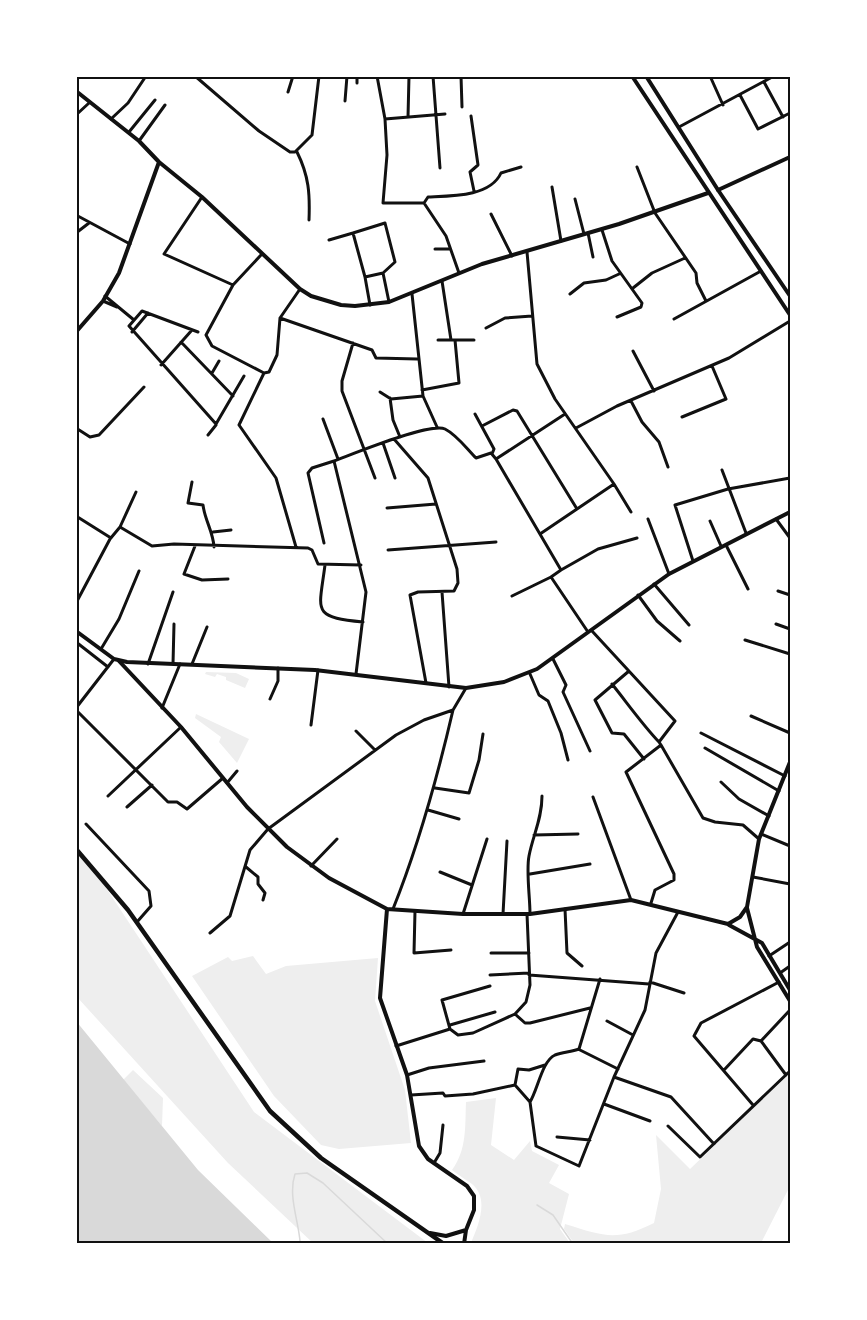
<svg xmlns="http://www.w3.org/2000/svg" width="867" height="1320" font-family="Helvetica,sans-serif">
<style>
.green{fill:#eee}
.water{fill:#d9d9d9}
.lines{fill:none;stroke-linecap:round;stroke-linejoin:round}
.stream{stroke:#d9d9d9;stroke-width:1.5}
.minor{stroke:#111;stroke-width:3}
.tertiary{stroke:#111;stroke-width:4}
.secondary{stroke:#111;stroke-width:4}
.primary{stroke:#111;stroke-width:4.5}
.neatline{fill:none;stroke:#111;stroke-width:2}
</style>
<rect width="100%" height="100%" fill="#fff"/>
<path class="green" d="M206,672L236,673L249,679L245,688L226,680V677L217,674L215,677L205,674Z
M196,714L249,739L237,763L219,742L221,737L195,718Z
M77,855L85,856L254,1112L428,1243H313L228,1163L77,997Z
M253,956L266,974L286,966L378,958L375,1001L405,1090L411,1143L339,1149L321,1145L274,1096L192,976L228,957L232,961Z
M133,1070L163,1098L162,1126L123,1080Z
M788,1075L790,1078V1186L761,1243H574L564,1229L565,1224C604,1236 616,1242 654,1223L661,1189L656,1135L690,1169Z
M496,1098L491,1145L514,1160L530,1141L532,1151L559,1165L549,1183L569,1194L560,1229L570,1243H471C478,1226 490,1199 472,1184C465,1179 458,1175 452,1170C467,1150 465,1126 466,1102Z"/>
<path class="water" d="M76,1021L198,1170L273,1243H77Z"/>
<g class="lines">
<path class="stream" d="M537,1205L553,1215L573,1244
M296,1244L300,1241C298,1219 288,1195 295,1174L307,1173L323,1183L388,1244"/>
<path class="minor" d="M195,76L259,131L290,152H295L312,135L319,76
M377,76L385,119L387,155L383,203H424
M433,76L440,168
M461,76L462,107
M710,76L723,105
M764,82L783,117
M357,83V76
M288,92L293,76
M740,95L758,129L790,113
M345,101L347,76
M76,115L89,103
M471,116L478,165L470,172L474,191
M408,117L409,76
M111,119L128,103L146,76
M385,119L445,114
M679,127L774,76
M129,132L155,100
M139,141L165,105
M297,152C309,176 310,194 309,220
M637,167L655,213L696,273L697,283L706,301
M552,187L561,241
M202,197L164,254L233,285
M575,199L584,234
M424,203L428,197C451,196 490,197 501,173L521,167
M424,203L446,236L459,273
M491,214L512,256
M76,215L130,244
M602,230L612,261L642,303L641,307L617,317
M76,233L89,223
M588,233L593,257
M329,240L353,233
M435,249H450
M527,252L537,364L555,399L614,484L540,534
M261,255L233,285L206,335L212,346L264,373L269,372L277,355L280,318L300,289
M383,273L365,277L353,233L385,223L395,262L383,273L389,302
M365,277L370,305
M442,281L451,340H474
M633,288L652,273L685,258
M412,294L423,396L437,427
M570,294L584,283L606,280L619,274
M105,296L134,320
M103,301L117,307
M280,318L372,350L376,358L417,359
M674,319L761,271
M486,328L505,318L532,316
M132,332L148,313
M198,332L142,311L129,326L216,424L244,376
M438,340H451
M181,342L233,396
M353,343L342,381V391L375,478
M633,351L654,391
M161,365L192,330
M212,373L219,361
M264,373L239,425L276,478L296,547
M422,390L459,383L455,340
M380,392L391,399L423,396
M390,398L393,420L400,437
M631,401L642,422L659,442L668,467
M475,414L494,449L492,454
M682,417L726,399L712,366
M323,419L338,459
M482,426L513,410L517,411L577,509
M76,428L90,437L99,435L144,387
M576,428L617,406L729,358L790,321
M208,435L216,425
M394,439L428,478L457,569L458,583L454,591L418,592L410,595L426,683
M383,443L395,478
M496,459L561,570L551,577L588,632
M722,470L746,533
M192,482L188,503L203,505C205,521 213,531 214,547
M614,484L631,512
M387,508L436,504
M76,516L111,538
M648,519L669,574
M776,519L790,538
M710,521L721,546
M120,527L136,492
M213,532L231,530
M324,543L308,473L312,468L334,461
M726,545L748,589
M195,546L184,574L202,580L228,579
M388,550L496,542
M693,561L675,505L728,489L790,478
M325,565C319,612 311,617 363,622
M561,570L598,549L637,538
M654,584L689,625
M778,591L790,595
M442,592L449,687
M638,595L657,621L680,641
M512,596L551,577
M76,603L110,539L120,527L152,546L174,544L308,548L312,550L318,564L361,565
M776,624L790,629
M592,631L675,721L659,742L661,745L626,772L674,874V880L655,890L651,903
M745,640L790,654
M76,642L108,667
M101,649L119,619L139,571
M553,659L566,685L563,692L590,751
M148,664L173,592
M173,664L174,624
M192,664L207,627
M629,671L595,700L612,733L624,734L644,759
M356,674L366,592L334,461C353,454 430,422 445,429C457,435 467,449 476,458L491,453L496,459L565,414
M530,674L539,695L548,701L561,733L568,760
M612,684C628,704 642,724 659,742
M270,699L278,681V668
M76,708L114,659
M162,708L180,664
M76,710L168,802H177L187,809L223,778
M751,716L790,733
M311,725L318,670
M356,731L375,750
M701,733L785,776
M661,745L703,818L715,822L743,825L759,839
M705,748L779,791
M721,782L739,799L769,816
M227,783L237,771
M435,788L469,793L479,760L483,734
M108,796L181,727
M593,797L631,900
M127,807L152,785
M428,810L459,819
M86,824L149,891L151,906L137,922
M761,834L790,846
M534,835L578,834
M311,866L337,839
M246,867L258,877V884L265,893L263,900
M440,872L472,885
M530,874L590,864
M753,877L790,884
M393,909C419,844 437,779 453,710
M565,909L567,953L582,966
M415,911L414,953L451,950
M463,914L487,839
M503,914L507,841
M530,914C530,897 526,871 529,856C533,835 542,819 542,796
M210,933L230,916L250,850L268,829L396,735L424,720L453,710L466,688
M491,953H529
M769,956L790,942
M780,973L790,966
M490,975L529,973
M529,975L649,984
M650,982L684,993
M490,986L442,1000L450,1029L458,1035L473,1033L515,1014L526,1002L530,985L527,914
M515,1014L525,1023H530L590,1008
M607,1021L633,1035
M450,1025L495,1012
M396,1046L450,1029
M580,1050L618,1069
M724,1070L753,1039L761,1041
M407,1075L429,1068L484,1061
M786,1075L761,1041L790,1010
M614,1077L671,1097L714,1144
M515,1085L518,1069L529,1070L545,1065
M411,1095L443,1093L445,1096L473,1094L515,1085L530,1102L536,1146L579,1166L614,1077L645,1010L656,953L678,912
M530,1102C538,1089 542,1061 555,1055C563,1052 571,1052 579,1049L600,979
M604,1104L650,1121
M753,1105L694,1036L701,1023L779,982
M668,1126L700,1157L790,1071
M557,1137L590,1140
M434,1163L440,1153L443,1125"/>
<path class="tertiary" d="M76,91L139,141L159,162L202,197L300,289L311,296L341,305L355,306L389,302L482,264L619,224L708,193
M718,190L790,157
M76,332L103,301L119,273L159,162
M119,661L181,727L247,807L287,847L329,878L387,909L463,914H530L631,900L728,924L740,917L747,907L759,839L790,762
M747,908L757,947L790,1001
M387,909L380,998L407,1075L419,1146L428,1159L467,1186L474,1196V1210L466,1230L464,1244
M729,925L762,943L790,990
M430,1233L446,1236L466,1230"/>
<path class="secondary" d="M632,76L790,315
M646,76L718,190L790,296
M76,631L114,659L127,662L315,670L466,688L504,682L537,669L669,574L790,512"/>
<path class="primary" d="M76,849L128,910L270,1111L321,1158L444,1244"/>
</g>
<rect width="867" height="1320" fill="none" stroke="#ffffff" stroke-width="156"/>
<rect x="78" y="78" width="711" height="1164" class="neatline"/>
</svg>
